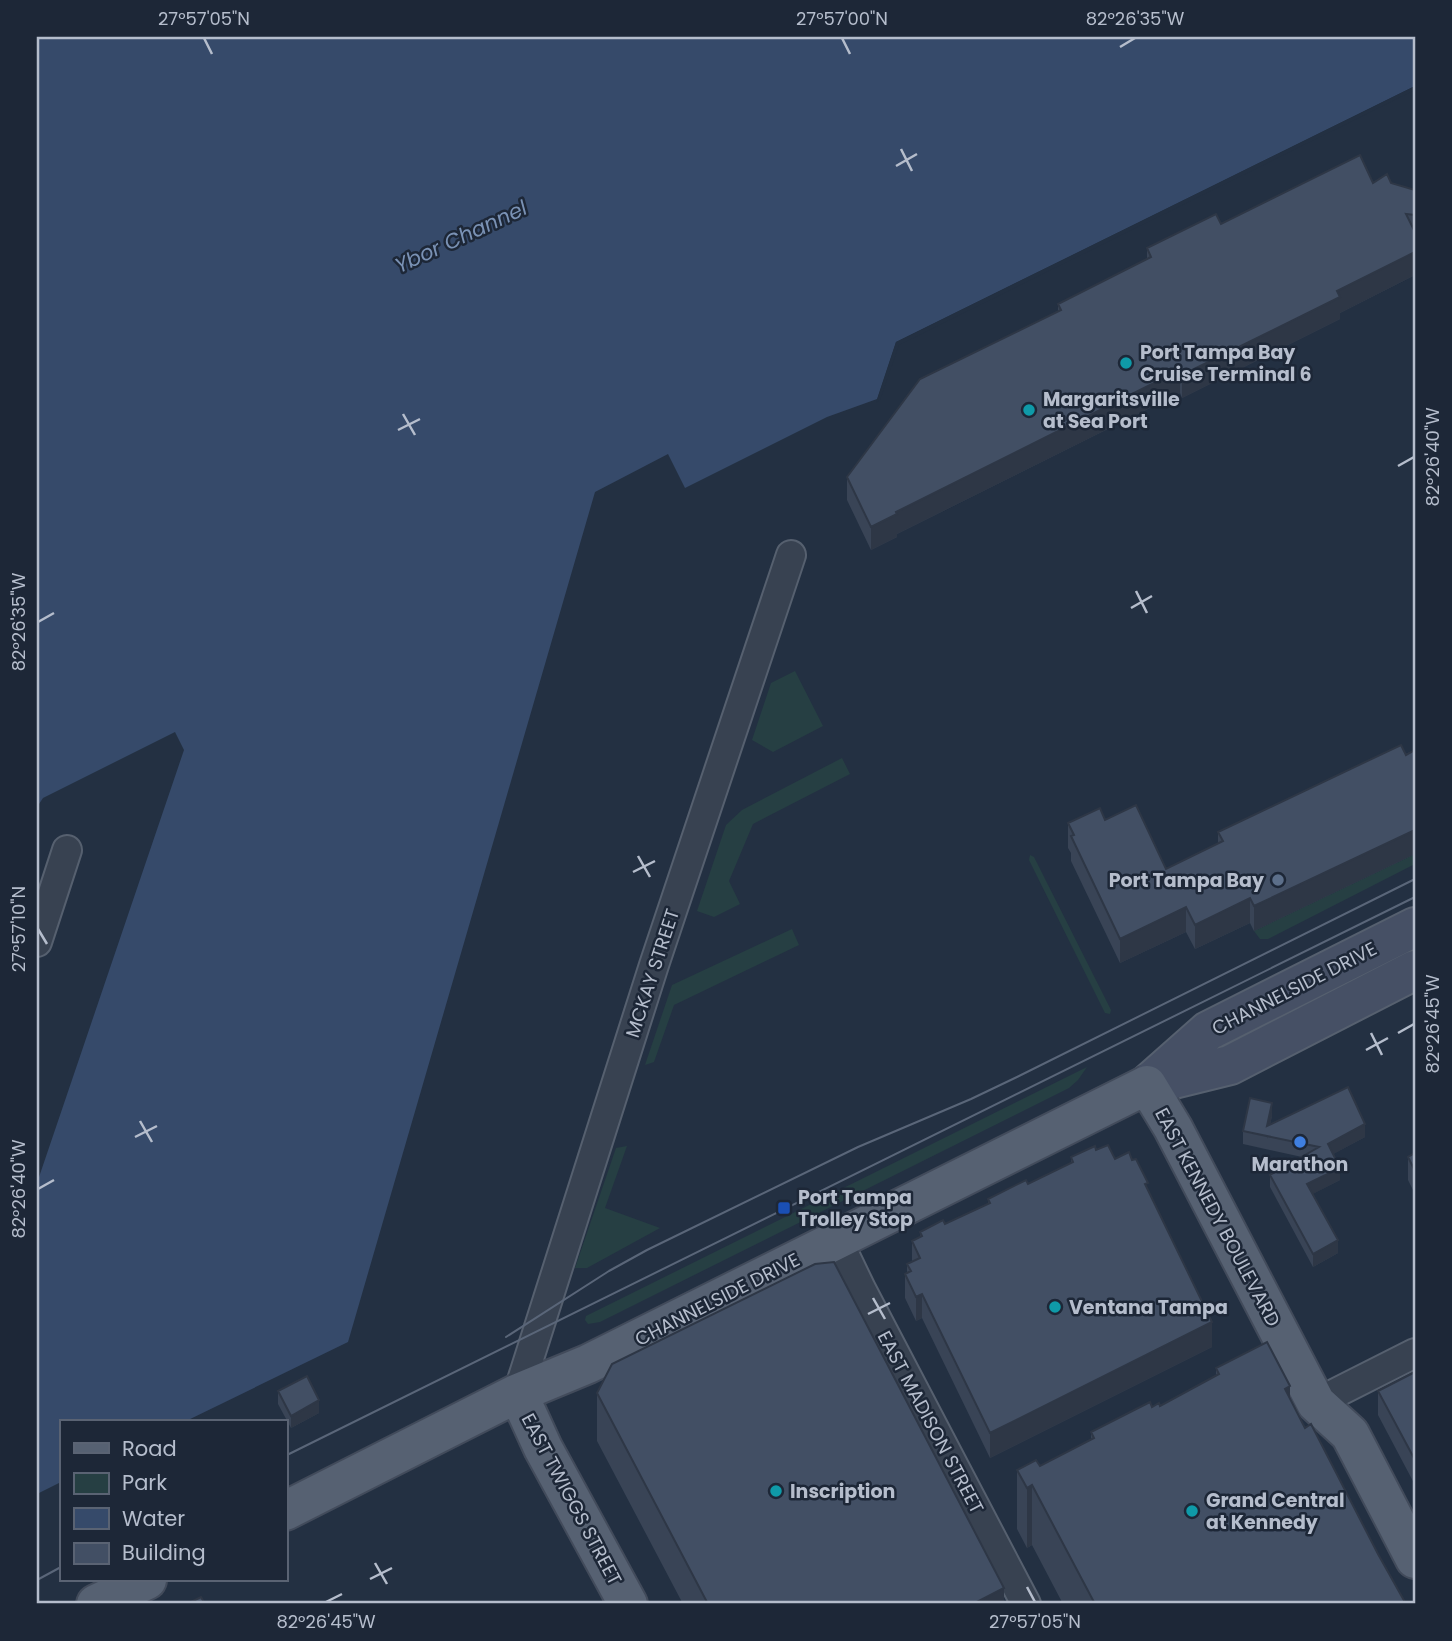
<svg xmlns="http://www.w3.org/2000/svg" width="1452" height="1641" font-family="Poppins,sans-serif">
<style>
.green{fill:#263f43}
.water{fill:#364a6a}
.pier{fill:#233042}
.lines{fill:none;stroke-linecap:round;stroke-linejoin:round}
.minor-casing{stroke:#56606f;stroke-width:32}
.secondary-casing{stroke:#56606f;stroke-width:42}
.primary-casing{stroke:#424b5b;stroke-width:42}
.minor{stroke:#384251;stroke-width:28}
.secondary{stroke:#465065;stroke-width:38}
.primary{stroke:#566172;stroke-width:38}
.tram{stroke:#5a6679;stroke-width:2}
.wall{fill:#394456}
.shaded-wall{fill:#2e3746}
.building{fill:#424f64;stroke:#2e3746;stroke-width:2}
.ticks{fill:none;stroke:#b5bdcc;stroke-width:2.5}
.culture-dot{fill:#0f9aa8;stroke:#1d2737;stroke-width:2.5}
.service-dot{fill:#5c6f8a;stroke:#1d2737;stroke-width:2.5}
.shop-dot{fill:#3f7fe0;stroke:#1d2737;stroke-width:2.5}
.transit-dot{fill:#1a4fb4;stroke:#1d2737;stroke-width:2.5}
.labels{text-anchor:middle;stroke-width:5;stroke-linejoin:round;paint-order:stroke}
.poi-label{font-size:19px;font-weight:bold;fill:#b5bdcc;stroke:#1d2737;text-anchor:start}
.street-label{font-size:19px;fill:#b5bdcc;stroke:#1d2737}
.water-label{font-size:21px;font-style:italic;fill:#7a92b5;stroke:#1d2737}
.neatline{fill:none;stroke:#b5bdcc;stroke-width:2.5}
.ticks-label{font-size:18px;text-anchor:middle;fill:#b5bdcc}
</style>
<rect width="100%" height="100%" fill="#233042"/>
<path class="green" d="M795,671L823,726L773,752L752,740L771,683Z
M842,758L850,774L753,824L729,881L740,904L714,917L697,911L726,825L742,810Z
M1415,854V864L1268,939H1260L1254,931Z
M1030,855L1034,857L1111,1010L1110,1014L1105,1013L1029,860Z
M792,929L799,945L674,1005L654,1062L645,1065L672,985Z
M1087,1067L1078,1080L1069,1088L600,1322L588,1324L585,1320L586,1316Z
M627,1146L605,1208L660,1228L587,1268H575L616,1148Z"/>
<path class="water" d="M37,37H1415V86L896,342L877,399L827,417L685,488L668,454L595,492L348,1342L184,1422H61V1482L37,1494V1183L184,750L175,732L43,798L37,807Z"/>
<path class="pier" d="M1415,86V90L899,345L880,400L876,403L896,342Z"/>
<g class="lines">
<g class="minor-casing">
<path id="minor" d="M37,942L67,850
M837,1239L861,1289L1026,1604
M518,1393L654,965L791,555
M1316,1403L1415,1353"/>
</g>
<g class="secondary-casing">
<path id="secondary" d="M1153,1084L1230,1065L1415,970
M1147,1085L1208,1031L1415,927"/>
</g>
<g class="primary-casing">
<path id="primary" d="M518,1393L543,1448L628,1604
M285,1511L518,1393L588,1364L1147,1085L1173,1128L1316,1403L1350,1434L1415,1559
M96,1604L147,1580"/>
</g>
<use href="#minor" class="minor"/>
<use href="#secondary" class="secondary"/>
<use href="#primary" class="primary"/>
<path class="tram" d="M506,1337L609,1271L647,1250L858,1147L971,1099L1017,1077L1415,879
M285,1456L1415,897
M37,1580L61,1567"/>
</g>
<path class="wall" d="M1373,183H1391L1415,190V275L1340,313V319L1182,398L1180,393L897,534V537L871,550L847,500V477L1058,311V304L1147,259V248L1221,224Z
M1415,750V854L1254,931L1250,923L1195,949L1186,932L1120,963L1071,861V853L1068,848V823L1105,820L1166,869L1218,844V832Z
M1272,1116L1270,1124L1365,1137L1333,1154L1340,1180L1312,1194L1338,1253L1313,1267L1270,1187V1175L1302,1157L1243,1144V1131Z
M1096,1150L1115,1159L1148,1191L1212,1347L990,1458L922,1318L916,1321L905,1298V1274L907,1273V1264L912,1262V1241L920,1237V1232L945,1224L988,1204V1199L1028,1184L1071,1163V1157Z
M1415,1153V1194L1408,1180V1157Z
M1216,1368L1290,1400L1305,1428L1378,1554L1406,1604H1063L1032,1545L1027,1548L1017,1529V1470L1040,1466L1091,1439V1432L1152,1407L1160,1406L1216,1376Z
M1415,1372V1485L1378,1415V1391Z
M278,1391L319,1413L291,1428L278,1404Z
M597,1393L1004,1604H683L597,1441Z"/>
<path class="shaded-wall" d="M1415,252V275L1340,313V319L1182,398V375L1337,291Z
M1180,370V393L897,534V537L871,550V527L896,512Z
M1415,830V854L1254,931V906Z
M1250,898V923L1195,949V925Z
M1186,907V932L1120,963V939Z
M1272,1103V1116L1267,1139V1126Z
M1365,1124V1137L1328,1157V1144Z
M1340,1168V1180L1307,1197V1184Z
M1338,1240V1253L1313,1267V1254Z
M922,1294V1318L916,1321V1297Z
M1212,1322V1347L990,1458V1433Z
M1290,1386V1445L1285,1389Z
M319,1400V1413L291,1428V1416Z
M1032,1485V1545L1027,1548V1488Z
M1004,1588V1604H973Z"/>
<path class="building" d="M1360,155L1373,183L1387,174L1391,183L1415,190V215L1406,214L1415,232V252L1337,291L1340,297L1182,375L1180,370L896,512L897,514L871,527L847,477L920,379L1061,310L1058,304L1151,257L1147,248L1216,214L1221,224Z
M1401,745L1406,755L1415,750V830L1254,906L1250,898L1195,925L1186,907L1120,939L1071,836L1074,835L1068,823L1100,808L1105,820L1136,805L1166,869L1223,841L1218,832Z
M1348,1087L1365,1124L1328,1144L1340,1168L1307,1184L1338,1240L1313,1254L1270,1175L1319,1147L1243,1131L1250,1098L1272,1103L1267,1126Z
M1108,1145L1115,1159L1129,1152L1132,1160L1136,1159L1148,1183L1145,1184L1212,1322L990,1433L922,1294L916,1297L905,1274L911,1271L907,1264L920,1258L912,1241L922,1236L920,1232L943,1220L945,1224L990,1203L988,1199L1026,1180L1028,1184L1073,1162L1071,1157L1095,1146L1096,1150Z
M1415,1153V1171L1408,1157Z
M834,1262L1004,1588L973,1604H708L597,1393L612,1364L815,1264Z
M1267,1342L1290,1386L1285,1389L1305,1428L1311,1424L1378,1554L1406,1604H1095L1032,1485L1027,1488L1017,1470L1036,1460L1040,1466L1094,1438L1091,1432L1150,1402L1152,1407L1159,1403L1160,1406L1219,1374L1216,1368Z
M1415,1372V1460L1378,1391Z
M307,1376L319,1400L291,1416L278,1391Z
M201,1597L205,1604H187Z"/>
<path class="ticks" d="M204,38L212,54M842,38L850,54M1120,47L1135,38M901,149L912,171M896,166L917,154M403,414L415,435M398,430L420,419M1398,466L1414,457M1136,591L1147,613M1131,608L1152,596M38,622L54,613M638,856L650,877M633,872L655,861M38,929L47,944M1371,1033L1382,1055M1398,1033L1414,1024M1366,1050L1388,1038M140,1121L152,1142M135,1137L157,1126M38,1189L54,1180M873,1298L885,1319M868,1314L890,1303M375,1563L387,1584M370,1579L392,1568M1027,1587L1035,1602M326,1602L342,1594"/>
<g class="culture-dot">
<circle cx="1126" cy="363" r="7"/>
<circle cx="1029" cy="410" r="7"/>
<circle cx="1055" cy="1307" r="7"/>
<circle cx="776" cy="1491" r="7"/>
<circle cx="1192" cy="1511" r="7"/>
</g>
<circle class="service-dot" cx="1278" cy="880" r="7"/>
<circle class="shop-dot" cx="1300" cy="1142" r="7"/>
<rect class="transit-dot" x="777" y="1201" width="14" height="14" rx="3.5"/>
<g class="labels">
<g class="poi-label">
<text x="1140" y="359">Port Tampa Bay<tspan x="1140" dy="22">Cruise Terminal 6</tspan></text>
<text x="1043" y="406">Margaritsville<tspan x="1043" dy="22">at Sea Port</tspan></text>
<text x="1264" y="887" text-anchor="end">Port Tampa Bay</text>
<text x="1300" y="1171" text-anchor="middle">Marathon</text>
<text x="798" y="1204">Port Tampa<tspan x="798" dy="22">Trolley Stop</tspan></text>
<text x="1069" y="1314">Ventana Tampa</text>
<text x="790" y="1498">Inscription</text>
<text x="1206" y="1507">Grand Central<tspan x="1206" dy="22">at Kennedy</tspan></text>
</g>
<g class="street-label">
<text transform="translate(652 973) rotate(-72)" y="7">MCKAY STREET</text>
<text transform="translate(1294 988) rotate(-27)" y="7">CHANNELSIDE DRIVE</text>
<text transform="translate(1218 1217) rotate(62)" y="7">EAST KENNEDY BOULEVARD</text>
<text transform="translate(717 1299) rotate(-27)" y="7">CHANNELSIDE DRIVE</text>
<text transform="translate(931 1422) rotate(62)" y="7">EAST MADISON STREET</text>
<text transform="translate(572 1499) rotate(62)" y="7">EAST TWIGGS STREET</text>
</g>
<g class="water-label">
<text transform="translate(461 237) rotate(-25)" y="7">Ybor Channel</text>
</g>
</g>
<rect width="1452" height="1641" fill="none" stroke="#1d2737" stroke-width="77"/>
<rect x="60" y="1420" width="228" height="161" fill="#1d2737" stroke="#5a6373" stroke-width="2"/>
<rect x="74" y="1443" width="35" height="10" fill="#566172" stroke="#5a6373" stroke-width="2"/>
<text x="122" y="1456" font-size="21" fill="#b5bdcc">Road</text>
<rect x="74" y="1473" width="35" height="21" fill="#263f43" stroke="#5a6373" stroke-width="2"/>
<text x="122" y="1490" font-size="21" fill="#b5bdcc">Park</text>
<rect x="74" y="1508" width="35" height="21" fill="#364a6a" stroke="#5a6373" stroke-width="2"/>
<text x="122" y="1526" font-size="21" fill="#b5bdcc">Water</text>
<rect x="74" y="1543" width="35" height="21" fill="#424f64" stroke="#5a6373" stroke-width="2"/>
<text x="122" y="1560" font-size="21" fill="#b5bdcc">Building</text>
<rect x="38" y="38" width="1376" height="1564" class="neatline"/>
<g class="ticks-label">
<text x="204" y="25">27°57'05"N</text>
<text x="842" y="25">27°57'00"N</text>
<text x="1135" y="25">82°26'35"W</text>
<text transform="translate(1433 457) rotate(-90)" y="6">82°26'40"W</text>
<text transform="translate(19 622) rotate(-90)" y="6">82°26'35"W</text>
<text transform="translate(19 929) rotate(-90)" y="6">27°57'10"N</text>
<text transform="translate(1433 1024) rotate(-90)" y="6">82°26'45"W</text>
<text transform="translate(19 1189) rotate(-90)" y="6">82°26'40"W</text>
<text x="326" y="1628">82°26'45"W</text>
<text x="1035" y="1628">27°57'05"N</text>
</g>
</svg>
